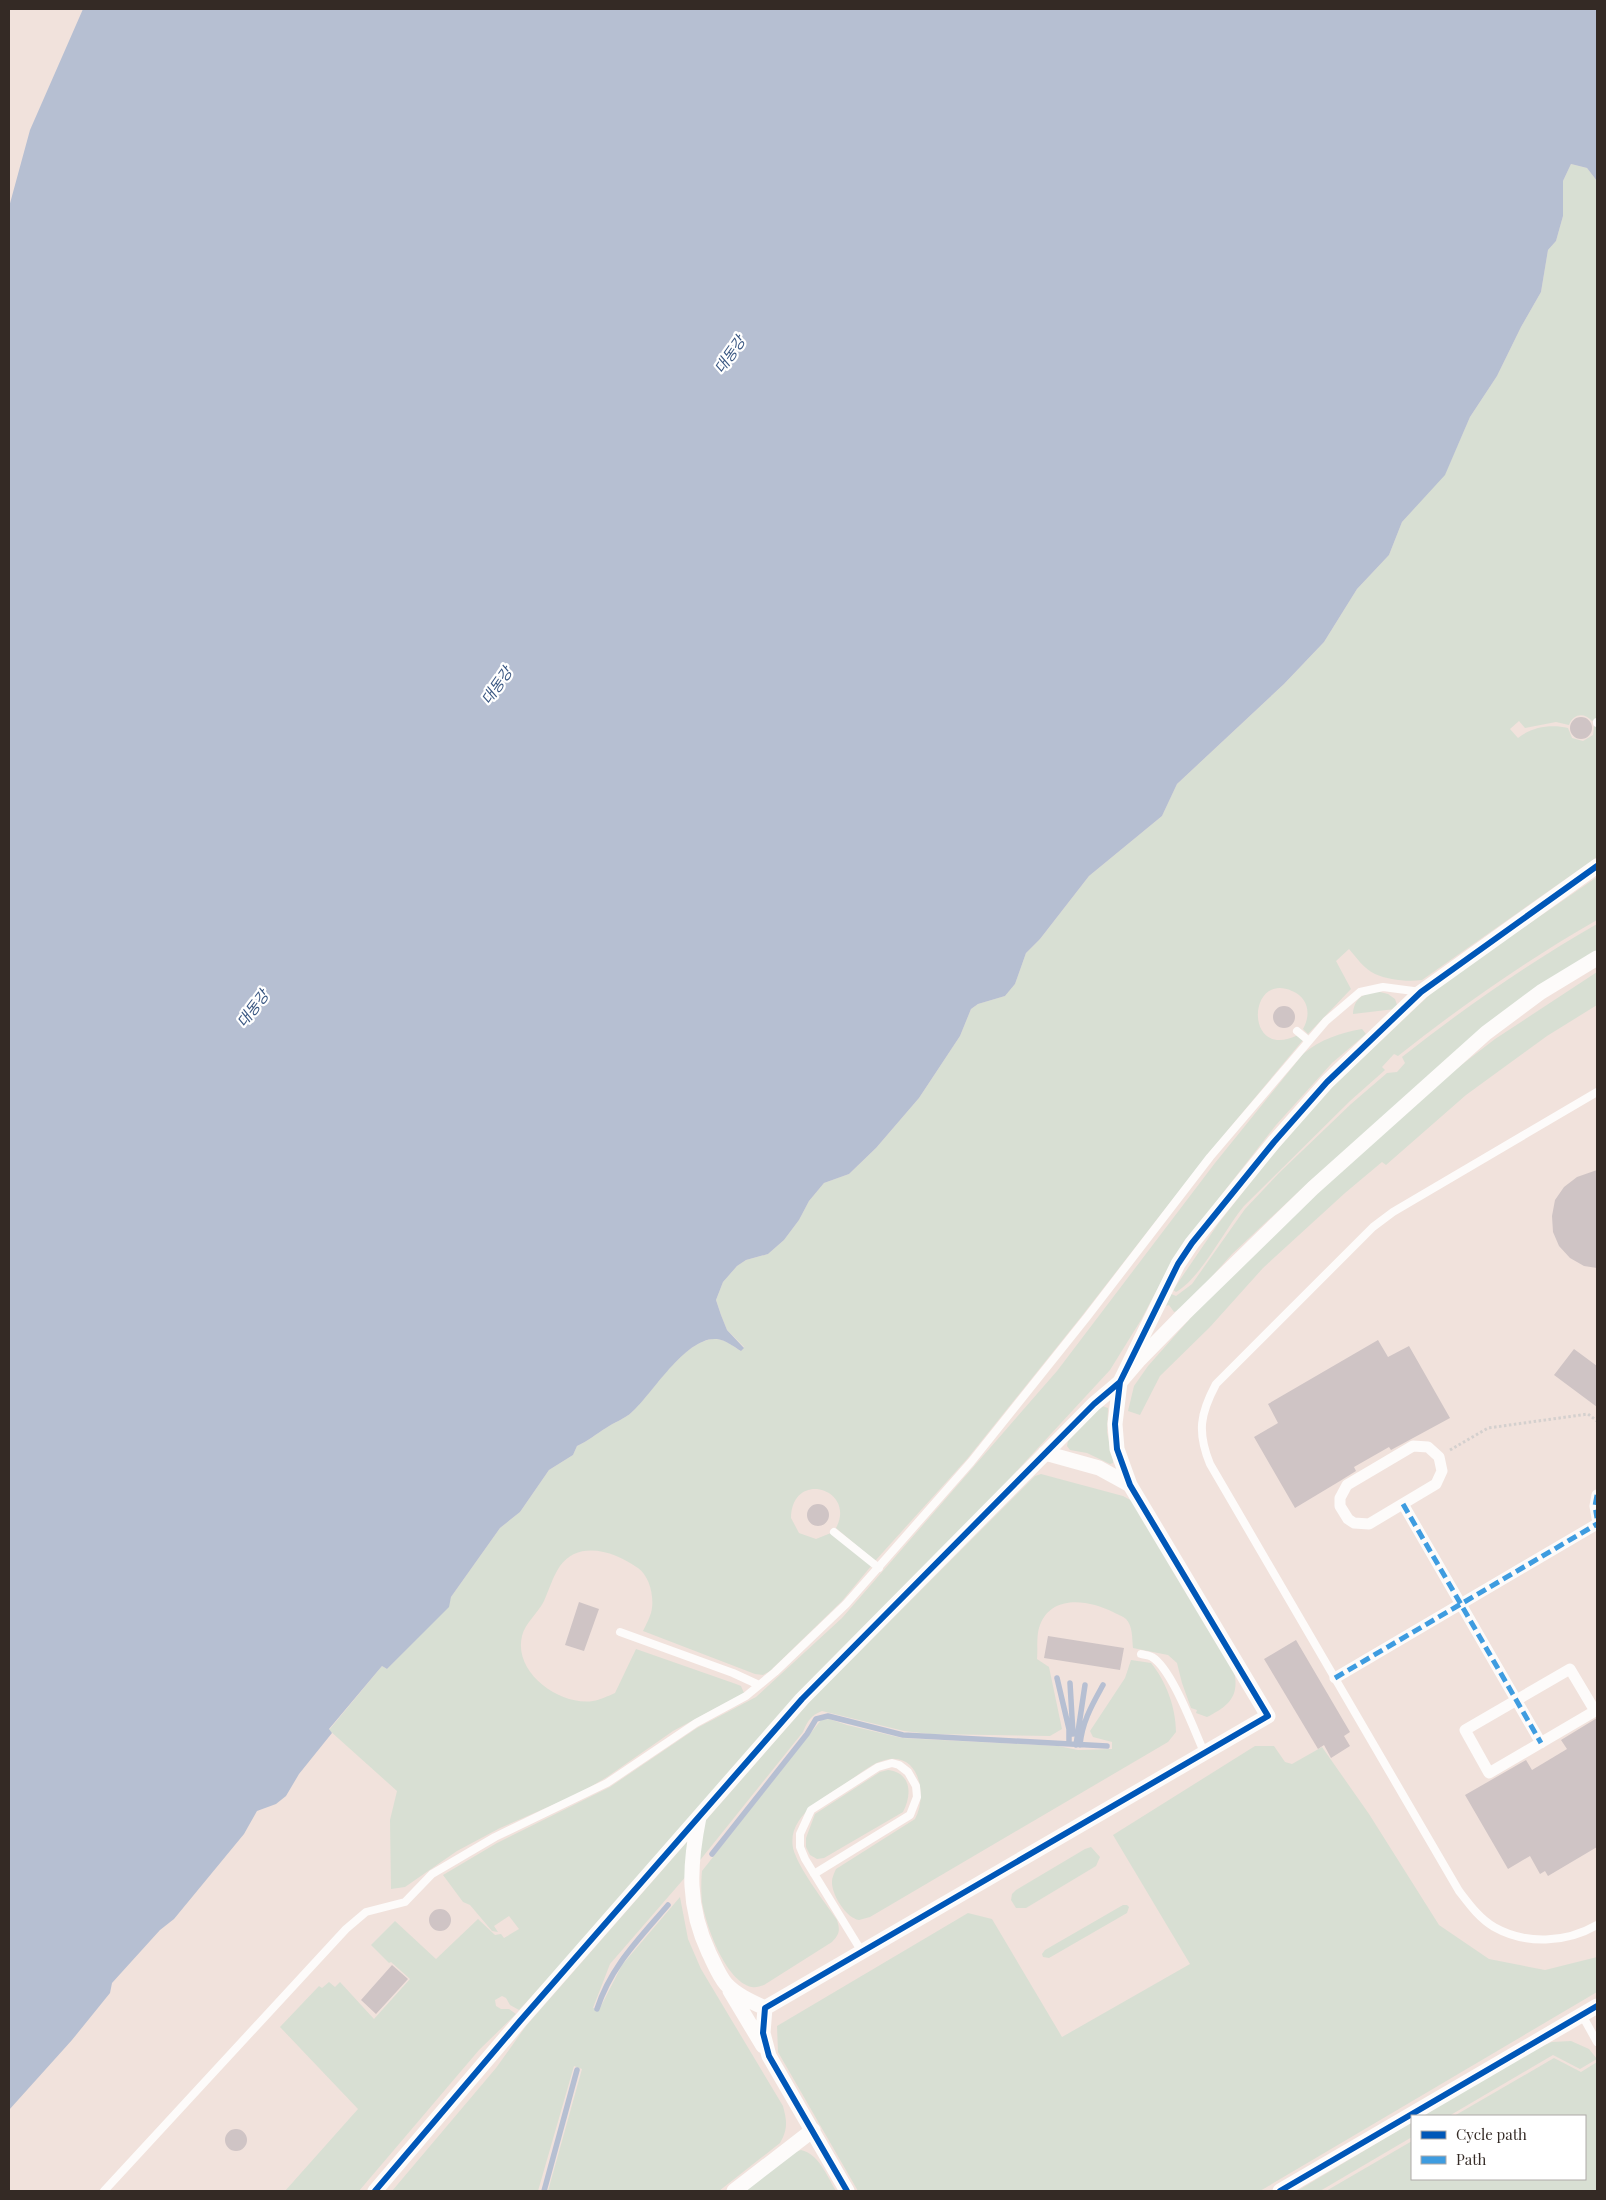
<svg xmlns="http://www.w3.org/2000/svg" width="1606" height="2200" font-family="'Playfair Display','Noto Sans KR',serif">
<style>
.green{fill:#d8dfd3}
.water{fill:#b6bfd2}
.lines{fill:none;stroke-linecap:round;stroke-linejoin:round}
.stream{stroke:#b6bfd2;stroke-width:5.5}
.building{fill:#cfc4c5}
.path{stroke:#d4d0ce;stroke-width:3;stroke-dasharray:2.5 2.5;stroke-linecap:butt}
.service{stroke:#fdfbfa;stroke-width:8}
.pedestrian{stroke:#fdfbfa;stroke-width:11}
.minor{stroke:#fdfbfa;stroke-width:15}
.quiet{stroke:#3e9ce0;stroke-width:5;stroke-dasharray:10 5;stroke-linecap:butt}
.cycleway-casing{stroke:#fff;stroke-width:9}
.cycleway{stroke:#0057b8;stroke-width:6}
.labels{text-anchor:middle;stroke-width:4.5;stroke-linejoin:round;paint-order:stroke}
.water-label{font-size:15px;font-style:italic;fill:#3a5782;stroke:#fff}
</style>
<rect width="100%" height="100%" fill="#f1e2dc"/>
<path class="green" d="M1571,164L1587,168L1597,181V719L1592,721C1584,712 1573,714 1569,725L1556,722L1525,728L1519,721L1510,729L1518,738C1531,727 1551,724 1568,728L1572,738L1583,741L1593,735L1594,726L1597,725V857L1422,980C1408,982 1388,980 1375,974C1364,969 1356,957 1349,949L1336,961L1351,989L1308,1034L1303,1029C1311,1015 1309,998 1292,991C1247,971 1244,1062 1298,1035L1303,1040L1207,1155L1081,1317L967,1459L875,1561L836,1528C857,1489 792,1469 791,1518L799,1533L816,1539L831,1533L872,1565L842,1601L770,1671L763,1675L755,1674L643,1631C646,1625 649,1619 651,1613C655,1599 650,1576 638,1568C616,1552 579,1539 560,1566C553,1576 549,1590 544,1601C538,1613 525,1623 522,1636C513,1673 560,1706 593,1701C600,1700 608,1696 615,1693L636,1649L736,1684L741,1686L744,1693L673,1731L607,1777L580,1793L500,1828L457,1851L405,1887L391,1889L390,1820L397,1791L329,1730L382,1666L387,1669L448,1607L451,1597L500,1528L520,1512L549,1470L573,1455L577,1446C588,1441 596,1434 606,1428C614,1422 625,1419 632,1412C654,1391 682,1342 713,1339C724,1338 733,1346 741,1351L744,1347L727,1330L721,1315L716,1300L723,1282L737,1266L746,1260L768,1254L784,1240L799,1220L809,1201L824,1183L849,1174L876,1148L919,1098L960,1036L971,1009L978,1004L1005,996L1015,984L1026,953L1040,939L1089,876L1162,816L1177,784L1284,684L1324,642L1357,589L1389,555L1402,522L1445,474L1470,417L1497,376L1521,327L1541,292L1548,250L1556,241L1563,216V181Z
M1597,877V920C1527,960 1461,1006 1398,1056L1394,1054L1382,1067L1385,1070L1350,1101L1244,1206C1224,1230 1201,1278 1176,1292L1173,1290L1218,1224L1268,1160L1331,1088L1440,985Z
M1597,924V955L1551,983L1311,1180L1232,1254L1184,1308L1174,1312L1169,1305L1166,1306L1171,1294L1176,1296L1192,1284L1245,1209L1279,1173L1351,1104L1387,1073L1397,1072L1405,1063L1402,1057C1464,1008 1529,963 1597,924Z
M1597,972V1005L1547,1036L1466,1095L1386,1165L1382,1162L1345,1193L1263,1268L1210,1327L1160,1376L1140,1415L1128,1411L1134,1386L1148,1366L1195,1313L1317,1192L1451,1073L1495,1039Z
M1376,991L1388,994L1395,999L1397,1005L1395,1009L1353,1014C1354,999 1362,994 1376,991Z
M1362,1029L1366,1034L1332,1063L1276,1125L1219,1198L1171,1263L1141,1320L1110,1370L519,2010L510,2005L506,1998L502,1996L495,2000L496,2006L501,2009H509L516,2014L479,2050L359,2191H285L358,2109L280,2027L319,1986L322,1988L329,1982L335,1987L340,1982L374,2019L410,1979L391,1962L389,1963L371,1945L395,1921L436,1959L478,1919L495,1935L501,1934L504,1938L519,1929L509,1916L494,1926L498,1932L492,1931L470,1905L463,1902L443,1875L497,1843L610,1787L697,1728L756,1697L842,1618L1057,1371L1215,1163L1303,1054C1321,1039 1340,1033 1362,1029Z
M1102,1406L1108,1408L1107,1432L1113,1460V1463L1110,1464L1087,1453L1070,1450L1067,1446L1068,1441Z
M1041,1474L1123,1496L1134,1502L1234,1671C1240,1697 1228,1706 1207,1717L1196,1713L1197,1710L1191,1708L1182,1683L1177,1663L1168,1655L1133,1648C1132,1639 1133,1626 1126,1619C1123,1616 1116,1614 1113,1612C1089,1600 1052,1594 1040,1625C1036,1635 1038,1649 1037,1659L1049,1667L1062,1729L1050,1736L930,1734L904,1731L822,1711C811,1715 807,1722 803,1732L701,1859L610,1964L593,2008L599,2010L622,1965L680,1897L688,1939L701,1969L783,2106C787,2121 788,2129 780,2143L719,2191H548L582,2069L574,2066L538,2191H392L496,2068L526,2026L811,1700L1035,1476Z
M1131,1660L1151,1663C1166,1681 1176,1708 1176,1732L1168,1742L870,1917L859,1920C846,1918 831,1894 832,1881C832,1878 834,1873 836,1869L915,1819C928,1795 919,1751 885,1760C872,1763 860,1774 849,1781C827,1796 787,1815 793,1848C798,1868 824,1901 837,1920C840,1930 840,1934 832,1942L764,1985C760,1986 756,1988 752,1987C726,1982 706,1926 702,1902C701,1892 701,1881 702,1871L821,1720L829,1719L847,1725L902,1738L1058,1746L1078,1750L1112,1749V1742L1093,1737L1090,1731L1125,1678Z
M1255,1746H1274L1285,1762L1292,1764L1322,1747L1369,1814L1439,1925L1489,1959L1545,1970L1597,1957V1992L1260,2191H858L778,2052L777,2026L968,1913L992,1919L1062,2037L1190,1964L1113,1835Z
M888,1770C912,1773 912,1795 903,1812L824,1858L817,1859L810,1855L806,1847V1838L815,1814L880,1772Z
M1091,1847L1100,1857L1096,1866L1026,1908H1016L1011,1900L1012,1894L1016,1890L1085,1849Z
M1123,1905H1127L1129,1907L1127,1913L1049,1958L1043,1957L1042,1954L1045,1950Z
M1571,2041L1589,2049L1597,2059L1580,2069L1553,2055L1449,2116H1422L1539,2047L1552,2042Z
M1554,2058L1581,2072L1597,2062V2191H1326L1412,2141V2179H1585V2116H1454Z
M1412,2122V2137L1320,2191H1297Z
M801,2150C819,2154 827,2176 836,2191H745L793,2153Z"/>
<path class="water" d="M83,9H1597V181L1587,168L1571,164L1563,181V216L1556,241L1548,250L1541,292L1521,327L1497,376L1470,417L1445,475L1402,522L1389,555L1357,589L1324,642L1284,684L1177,784L1162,816L1089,876L1040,939L1026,953L1015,984L1005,996L978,1004L971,1009L960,1036L919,1098L876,1148L849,1174L824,1183L809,1201L799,1220L784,1240L768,1254L746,1260L737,1266L723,1282L716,1300L721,1315L727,1330L744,1348L741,1351C734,1347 726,1340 717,1339C686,1336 653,1393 632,1412C625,1419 614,1422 606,1428C596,1434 588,1441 577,1446L573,1455L549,1470L520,1512L500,1528L451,1597L449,1607L387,1669L382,1666L329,1729L332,1733L299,1774L286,1796L276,1804L257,1811L244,1834L174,1919L160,1930L112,1983L110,1993L72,2040L9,2110V207L30,130Z"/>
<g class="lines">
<path class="stream" d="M1057,1678L1069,1729V1744
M1070,1683L1073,1734
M1076,1745L1085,1685
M1080,1745C1082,1722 1092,1705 1103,1685
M712,1854L807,1734L816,1719L828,1716L903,1735L1107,1746
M597,2009C611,1966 639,1939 668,1905
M544,2191L577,2070"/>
</g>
<path class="building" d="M1570 728a11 11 0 1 1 22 0a11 11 0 1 1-22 0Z
M1273 1017a11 11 0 1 1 22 0a11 11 0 1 1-22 0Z
M1597,1170V1268L1584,1266L1570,1258L1559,1246L1553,1232L1552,1216L1555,1200L1564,1187L1577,1177Z
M1378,1340L1388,1357L1409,1346L1450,1418L1391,1450L1389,1447L1354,1467L1356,1471L1340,1481L1295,1508L1254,1437L1278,1423L1268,1404Z
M1574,1349L1597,1366V1407L1554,1375Z
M807 1515a11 11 0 1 1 22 0a11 11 0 1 1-22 0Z
M579,1602L599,1609L584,1651L565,1645Z
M1048,1636L1124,1648L1120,1670L1044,1658Z
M1296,1640L1350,1732L1344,1736L1350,1746L1331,1758L1324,1745L1318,1749L1264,1659Z
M1597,1718V1847L1548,1876L1545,1871L1540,1874L1530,1856L1508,1869L1465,1795L1526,1760L1532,1770L1567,1749L1561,1740Z
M429 1920a11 11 0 1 1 22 0a11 11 0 1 1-22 0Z
M392,1965L408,1979L376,2014L361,2000Z
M225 2140a11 11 0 1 1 22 0a11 11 0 1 1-22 0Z"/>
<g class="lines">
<path class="path" d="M1450,1450L1488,1428L1588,1414L1597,1421"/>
<path class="service" d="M1597,723V722
M1297,1031L1309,1041
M1597,1092L1393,1212L1373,1227L1216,1384C1200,1414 1197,1432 1210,1464L1459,1891C1469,1904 1479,1918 1494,1927C1526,1945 1566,1943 1597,1925
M834,1532L879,1568
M620,1632L733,1673L759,1685
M1141,1654C1144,1655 1149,1655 1152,1657C1172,1669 1194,1730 1204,1752
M814,1874L910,1815L917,1797L916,1786L908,1772L899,1765L892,1763L878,1767L811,1810L800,1834V1847L805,1859L862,1952
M1582,2015L1597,2042
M104,2191L346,1929L366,1912L405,1902L432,1874L495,1837L607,1783L696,1723L746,1696L775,1672L846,1604L971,1462L1087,1317L1210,1157L1326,1021L1360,992L1383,987L1421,992"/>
<path class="pedestrian" d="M1413,1446L1428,1447L1439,1457L1442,1471L1436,1484L1369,1524L1354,1523L1348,1519L1340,1506V1498L1347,1485Z
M1597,1495L1595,1506L1597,1518
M1403,1504L1541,1743
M1570,1669L1595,1711L1489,1773L1465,1730Z
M1335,1678L1597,1524"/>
<path class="minor" d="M1045,1453L1099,1468L1130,1485
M699,1817C689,1867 687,1906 709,1953C714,1963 719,1976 726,1984C736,1995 752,2002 765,2008
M730,1991L763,2046
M375,2191L520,2021L802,1699L1094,1404L1120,1382L1178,1264L1192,1243L1274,1142L1327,1082L1421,992L1597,866
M734,2191L813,2130
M847,2191L769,2056L763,2033L765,2008L1268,1716L1130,1485L1117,1449L1115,1424L1120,1382L1138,1361L1184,1314L1313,1188L1486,1033L1541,992L1597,958
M1280,2191L1597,2006"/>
<path class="quiet" d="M1597,1495L1595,1506L1597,1518
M1403,1504L1541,1743
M1335,1678L1597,1524"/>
<g class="cycleway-casing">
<path id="cycleway" d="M375,2191L520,2021L802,1699L1094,1404L1120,1382L1178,1264L1192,1243L1274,1142L1327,1082L1421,992L1597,866
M847,2191L769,2056L763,2033L765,2008L1268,1716L1130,1485L1117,1449L1115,1424L1120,1382
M1280,2191L1597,2006"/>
</g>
<use href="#cycleway" class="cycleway"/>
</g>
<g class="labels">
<g class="water-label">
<text transform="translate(730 355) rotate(-55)" y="5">대동강</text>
<text transform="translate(497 686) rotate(-55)" y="5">대동강</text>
<text transform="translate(253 1009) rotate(-53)" y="5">대동강</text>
</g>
</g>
<rect width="1606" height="2200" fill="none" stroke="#342a25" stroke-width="20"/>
<rect x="1411" y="2115" width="175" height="65" fill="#ffffff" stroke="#aeaaa8"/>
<rect x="1421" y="2131" width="25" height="8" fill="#0057b8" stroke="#aeaaa8"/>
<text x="1456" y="2140" font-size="15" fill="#342a25">Cycle path</text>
<rect x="1421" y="2156" width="25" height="8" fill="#3e9ce0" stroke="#aeaaa8"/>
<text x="1456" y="2165" font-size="15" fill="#342a25">Path</text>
</svg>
